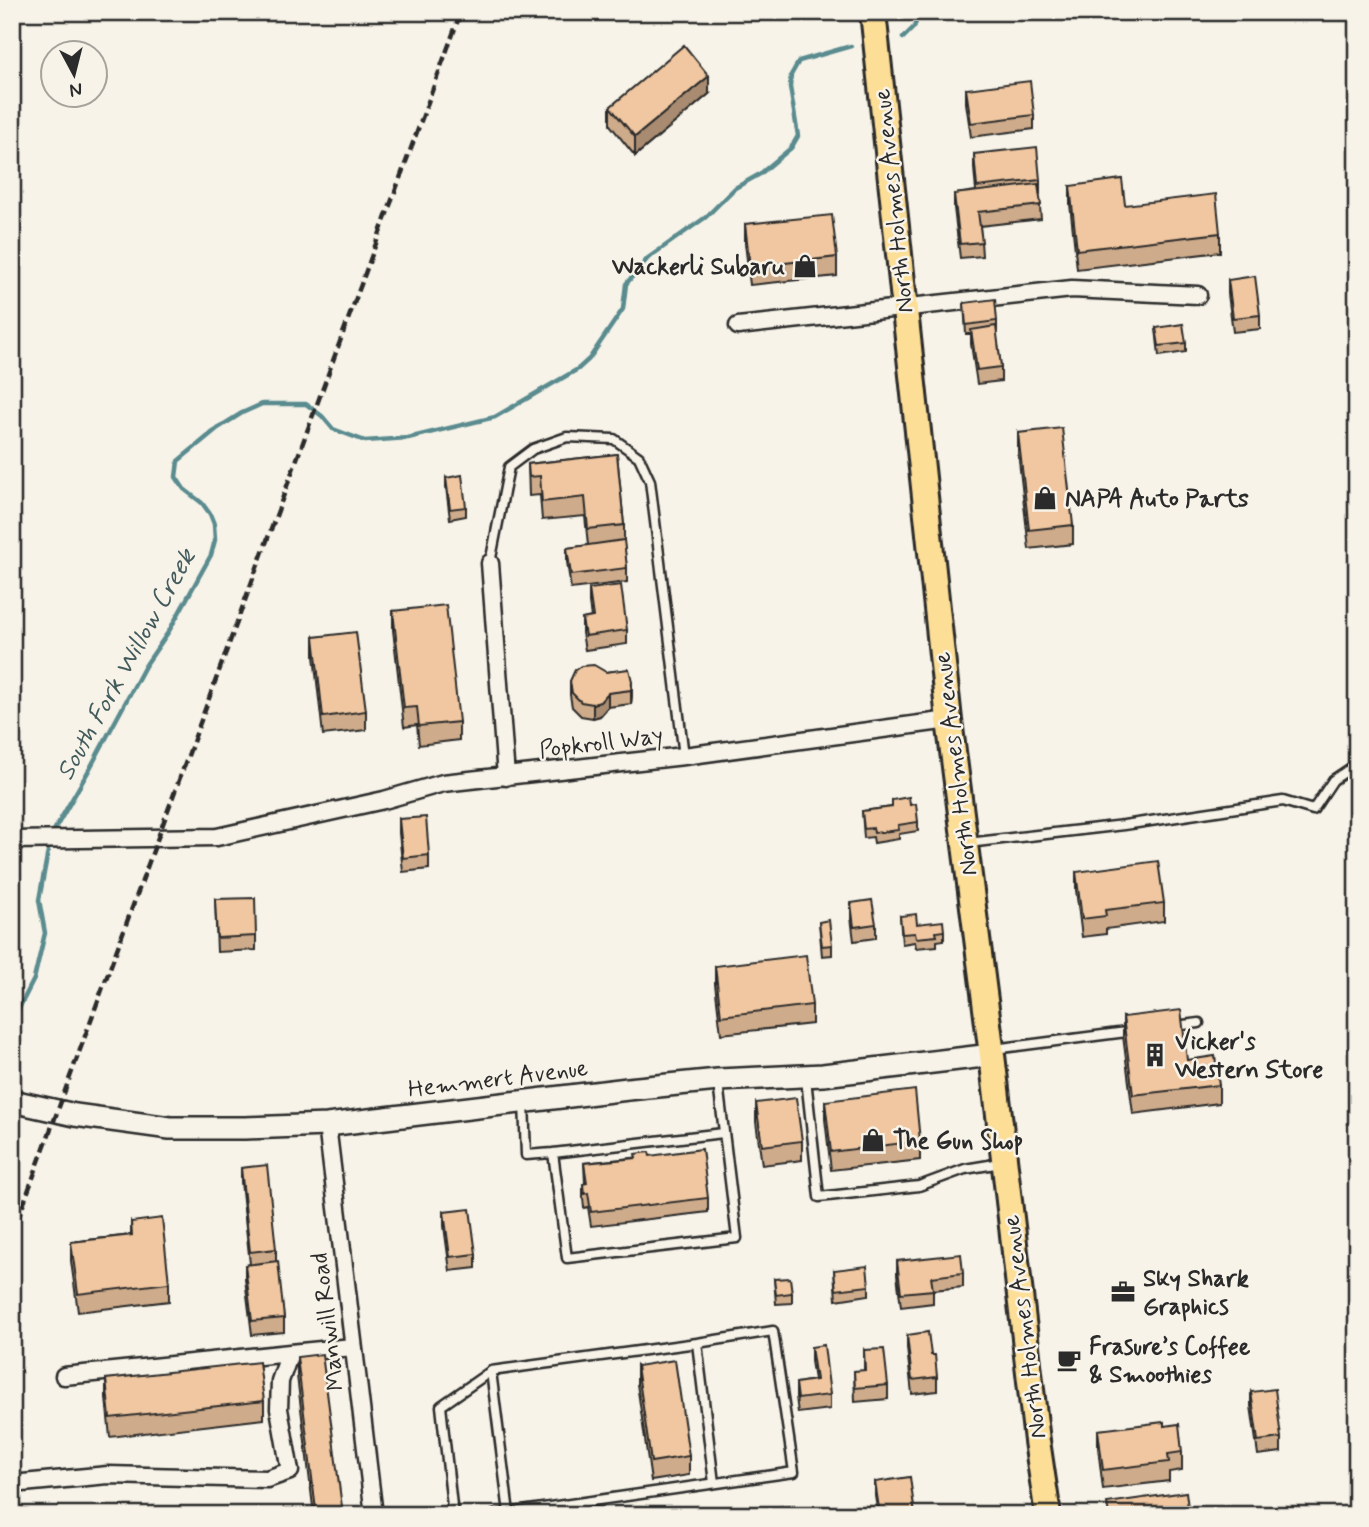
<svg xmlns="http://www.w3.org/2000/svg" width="1369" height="1527" font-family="Mynerve,sans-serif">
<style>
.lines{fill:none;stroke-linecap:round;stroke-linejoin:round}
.stream{stroke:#5a8b8f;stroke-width:4.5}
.lane-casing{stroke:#2b2b2b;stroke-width:13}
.street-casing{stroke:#2b2b2b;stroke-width:21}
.secondary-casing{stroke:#2b2b2b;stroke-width:26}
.primary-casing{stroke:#2b2b2b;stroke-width:30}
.lane{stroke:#f7f3e8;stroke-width:8}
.street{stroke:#f7f3e8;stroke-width:16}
.secondary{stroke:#f7f3e8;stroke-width:21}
.primary{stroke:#fdde96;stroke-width:24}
.rail{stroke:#2b2b2b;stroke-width:4.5;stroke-dasharray:10 5;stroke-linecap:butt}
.wall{fill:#ceab8a;stroke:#2b2b2b;stroke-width:2}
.shaded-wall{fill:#a88b70;stroke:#2b2b2b;stroke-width:2}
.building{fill:#f0c7a0;stroke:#2b2b2b;stroke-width:2}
.labels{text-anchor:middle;stroke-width:5;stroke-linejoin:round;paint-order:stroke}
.street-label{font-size:24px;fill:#2b2b2b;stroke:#f7f3e8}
.poi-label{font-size:24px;font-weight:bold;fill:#2b2b2b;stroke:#f7f3e8;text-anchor:start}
.water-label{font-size:26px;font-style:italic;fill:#435b5d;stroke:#f7f3e8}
</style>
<rect width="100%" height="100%" fill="#f7f3e8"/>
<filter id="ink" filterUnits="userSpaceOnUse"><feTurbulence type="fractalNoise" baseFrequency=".0143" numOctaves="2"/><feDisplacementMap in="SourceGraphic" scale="14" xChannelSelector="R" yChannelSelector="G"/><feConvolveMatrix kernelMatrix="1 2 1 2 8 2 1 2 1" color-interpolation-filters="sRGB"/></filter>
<g filter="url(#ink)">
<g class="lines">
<path class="stream" d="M903,38L914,27L920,12
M52,834L89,770L145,666L169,631L211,555L215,540L214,524L210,514L202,503L184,489L176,477L178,461L218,428L242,413L262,404H306L322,416L333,429L365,441L408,438L495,417L578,369L589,359L623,309L626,284L648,258L706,217L735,188L760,174L791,148L798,136L790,87L791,75L799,61L851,46
M12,1022L34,979L45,933L39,900L48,851"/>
<g class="lane-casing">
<path id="lane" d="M490,563L509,467L533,449L567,437L614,439L639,457L650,481L684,756
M968,843L1124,825L1283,801L1313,810L1333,780L1357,764
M1175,1026L1199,1023
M994,1049L1134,1031
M806,1079L819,1197L919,1186L965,1169L1001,1163
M718,1083L737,1238L567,1258L553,1153L723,1133
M524,1102L526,1155L553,1153
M509,1513L491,1371L697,1343L714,1483
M453,1515L441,1406L491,1371
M494,1515L794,1472L773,1331L697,1343"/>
</g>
<g class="street-casing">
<path id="street" d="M738,326L1072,289L1198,295
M490,563L506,777
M12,840L217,837L384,800L443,783L684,756L949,720
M327,1125L374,1515
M64,1376L290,1353
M12,1484L108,1475L267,1479L290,1471L279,1409L280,1381L290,1353L353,1347"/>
</g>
<g class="secondary-casing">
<path id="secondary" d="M12,1101L75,1115L170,1128H245L327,1125L628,1089L718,1080L823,1075L992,1055"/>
</g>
<g class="primary-casing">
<path id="primary" d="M873,12L949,720L992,1055L1037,1441L1048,1515"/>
</g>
<use href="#lane" class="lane"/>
<use href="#street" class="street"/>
<use href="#secondary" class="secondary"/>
<use href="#primary" class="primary"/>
<path class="rail" d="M12,1235L461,12"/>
</g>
<path class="wall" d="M823,12H838V14L824,15Z
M966,89L1034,115V129L971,137L966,103Z
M709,94L635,156L610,125V107Z
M974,154L1040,180V194H1039L1041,219L980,226L982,256L960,258L954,208V194L976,191L974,168Z
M1070,186L1125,205L1220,233V252L1077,269L1070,204Z
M745,224L837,257V276L750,285L745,243Z
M1228,280L1260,315V329L1233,332L1228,294Z
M964,303L997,321V331H996L1001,367V381L977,384L971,344V334H966Z
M1156,328L1186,343V352L1159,356Z
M1018,433L1073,525V544L1029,549L1018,452Z
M617,454L624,525V544L627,568V582L571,589L567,562V548L588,545L585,516L542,520L540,495L529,496L528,464Z
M446,478L466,507V516L450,519L446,487Z
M589,589L627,630V644L585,650L582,633V619L591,617L589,603Z
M393,611L459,722V740L419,745L417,725L404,727L393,630Z
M314,637L366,711V730L323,735L314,656Z
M629,669L632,695L631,704L608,707L600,716L593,718L581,716L572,707L570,695V681L606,672Z
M892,800L910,805L918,822V831L899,834V839L874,843L873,837L864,838L862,811L892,807Z
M399,819L429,855V869L403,872L399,833Z
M1076,872L1164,903V921L1106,929V934L1082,937L1076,890Z
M215,899L256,936V950L217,952Z
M851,903L876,924V938L854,941L851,917Z
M900,916L917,924L944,931V940L937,941V946L916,948L915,942L902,944Z
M819,922L832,945V955L822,956Z
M715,966L812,1005V1024L721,1034L715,984Z
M1123,1017L1187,1060L1219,1085V1103L1133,1114L1123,1036Z
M825,1101L920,1141V1160L831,1170L825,1119Z
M756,1103L802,1141V1160L762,1165L756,1122Z
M650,1156L708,1198V1212L591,1226L588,1207L584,1208L583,1198V1184H585L584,1163Z
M241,1168L276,1249V1261L284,1318V1332L252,1335L245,1279V1265L250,1264L241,1182Z
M444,1212L476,1254V1268L450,1271L444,1226Z
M131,1222L169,1283V1301L78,1312L71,1261V1242L131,1235Z
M897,1261L963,1273V1287L933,1290V1303L901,1307L897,1275Z
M834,1270L869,1286V1295L836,1300Z
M774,1279L792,1293V1303L776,1304Z
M907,1335L931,1355L937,1377V1391L912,1394L907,1348Z
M811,1347L830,1395V1409L798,1413L796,1397V1383L814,1380L811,1361Z
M864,1350L888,1385V1399L855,1402L854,1371H864Z
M297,1357L342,1507V1515H314L297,1376Z
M637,1366L689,1456V1475L651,1481L637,1384Z
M106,1379L264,1401V1419L110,1437L106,1398Z
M1251,1392L1281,1438V1452L1258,1455L1251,1406Z
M1164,1426L1182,1452V1470L1169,1472V1481L1103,1489L1098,1448V1430Z
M875,1482L915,1515H878L875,1496Z"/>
<path class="shaded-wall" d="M709,76V94L635,156V137Z
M632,681V695L631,704V690Z
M608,693V707L600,716L593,718V704Z"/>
<path class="building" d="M684,45L709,76L635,137L610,107Z
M1030,81L1034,115L971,123L966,89Z
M1037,147L1040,180L977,187L974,154Z
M1122,179L1125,205L1216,194L1220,233L1077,250L1070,186Z
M1038,184L1041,205L978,212L982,242L960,244L954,194Z
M832,215L837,257L750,267L745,224Z
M1255,276L1260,315L1233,318L1228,280Z
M995,299L997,321L966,325L964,303Z
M1183,324L1186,343L1159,346L1156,328Z
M996,326L1001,367L977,370L971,330Z
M1062,428L1073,525L1029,530L1018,433Z
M617,454L624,525L588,529L585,497L542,502L540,476L529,477L528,464Z
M462,475L466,507L450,509L446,478Z
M624,540L627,568L571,575L567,548Z
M621,585L627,630L585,636L582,619L593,617L589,589Z
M446,605L459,722L419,726L417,707L404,708L393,611Z
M356,632L366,711L323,717L314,637Z
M594,665L606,672L629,669L632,681L631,690L608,693L600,702L593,704L581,702L572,693L570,681L575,670L581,666Z
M909,797L910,805L916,804L918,822L898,825L899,830L874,833L873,828L864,829L862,811L892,807V800Z
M426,817L429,855L403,858L399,819Z
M1158,861L1164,903L1105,910L1106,916L1082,919L1076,872Z
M255,898L256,936L217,938L215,899Z
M872,900L876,924L854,927L851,903Z
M916,914L917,924L943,921L944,931L936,932L937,936L916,938L915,933L902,934L900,916Z
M829,920L832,945L822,946L819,922Z
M806,955L812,1005L721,1016L715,966Z
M1181,1010L1187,1060L1215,1056L1219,1085L1133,1095L1123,1017Z
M915,1090L920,1141L831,1152L825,1101Z
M796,1098L802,1141L762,1146L756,1103Z
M702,1149L708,1198L591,1212L588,1193L584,1194L583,1184L587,1183L584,1163L636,1158L635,1154L649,1152L650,1156Z
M267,1165L276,1249L250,1252L241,1168Z
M470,1209L476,1254L450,1257L444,1212Z
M162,1218L169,1283L78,1294L71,1242L132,1235L131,1222Z
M961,1254L963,1273L931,1277L933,1290L901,1293L897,1261Z
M278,1261L284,1318L252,1321L245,1265Z
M867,1266L869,1286L836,1290L834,1270Z
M790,1278L792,1293L776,1295L774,1279Z
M928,1332L931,1355H935L937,1377L912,1380L907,1335Z
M824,1345L830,1395L798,1399L796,1383L816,1380L811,1347Z
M884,1349L888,1385L855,1388L854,1371L865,1370L864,1350Z
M322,1354L342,1507L316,1510L297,1357Z
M675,1360L689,1456L651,1462L637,1366Z
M259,1362L264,1401L110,1418L106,1379Z
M1275,1389L1281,1438L1258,1441L1251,1392Z
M1164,1422V1426L1179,1424L1182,1452L1168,1454L1169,1462L1103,1470L1098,1430Z
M910,1477L915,1515H880L875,1482Z
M1186,1492L1189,1515H1109L1107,1503Z
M794,1505L795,1515H718V1514Z"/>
</g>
<defs>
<g id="shop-bare" transform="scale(1.89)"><path d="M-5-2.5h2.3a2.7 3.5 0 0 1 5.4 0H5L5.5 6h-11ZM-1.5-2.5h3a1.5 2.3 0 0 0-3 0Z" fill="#2b2b2b" stroke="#f7f3e8" stroke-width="2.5" paint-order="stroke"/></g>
<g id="building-bare" transform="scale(1.89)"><path d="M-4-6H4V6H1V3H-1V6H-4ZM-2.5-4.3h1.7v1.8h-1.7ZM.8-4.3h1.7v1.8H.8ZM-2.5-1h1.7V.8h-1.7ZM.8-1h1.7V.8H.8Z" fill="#2b2b2b" stroke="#f7f3e8" stroke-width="2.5" paint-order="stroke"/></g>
<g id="office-bare" transform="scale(1.89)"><path d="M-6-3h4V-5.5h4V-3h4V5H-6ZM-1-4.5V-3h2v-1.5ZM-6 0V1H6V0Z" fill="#2b2b2b" stroke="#f7f3e8" stroke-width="2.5" paint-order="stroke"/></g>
<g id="cafe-bare" transform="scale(1.89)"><path d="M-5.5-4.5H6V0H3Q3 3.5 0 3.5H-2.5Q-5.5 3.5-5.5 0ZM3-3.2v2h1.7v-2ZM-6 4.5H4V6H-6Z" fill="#2b2b2b" stroke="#f7f3e8" stroke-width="2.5" paint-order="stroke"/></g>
</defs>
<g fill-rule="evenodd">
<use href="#shop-bare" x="805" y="266"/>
<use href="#shop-bare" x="1045" y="498"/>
<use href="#building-bare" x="1155" y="1055"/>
<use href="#shop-bare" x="873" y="1140"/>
<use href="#office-bare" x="1123" y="1292"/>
<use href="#cafe-bare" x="1069" y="1360"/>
</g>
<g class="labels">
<g class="street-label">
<text transform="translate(893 201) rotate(-96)" y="8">North Holmes Avenue</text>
<text transform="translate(601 742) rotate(-7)" y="8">Popkroll Way</text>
<text transform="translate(955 764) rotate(-97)" y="8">North Holmes Avenue</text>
<text transform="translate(498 1078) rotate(-7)" y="8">Hemmert Avenue</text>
<text transform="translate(327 1322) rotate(-97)" y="8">Manwill Road</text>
<text transform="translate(1024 1327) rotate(-97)" y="8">North Holmes Avenue</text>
</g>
<g class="poi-label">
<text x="785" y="274" text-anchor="end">Wackerli Subaru</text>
<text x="1065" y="506">NAPA Auto Parts</text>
<text x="1175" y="1049">Vicker's<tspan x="1175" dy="28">Western Store</tspan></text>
<text x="893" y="1148">The Gun Shop</text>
<text x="1143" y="1286">Sky Shark<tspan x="1143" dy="28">Graphics</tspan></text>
<text x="1089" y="1354">Frasure’s Coffee<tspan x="1089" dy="28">&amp; Smoothies</tspan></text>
</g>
<g class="water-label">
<text transform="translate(125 664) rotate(-61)" y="9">South Fork Willow Creek</text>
</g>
</g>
<rect width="1369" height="1527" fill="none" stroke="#f7f3e8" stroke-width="42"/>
<rect x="21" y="21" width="1327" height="1485" fill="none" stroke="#2b2b2b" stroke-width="2.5" filter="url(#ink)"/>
<g transform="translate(74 74) rotate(173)"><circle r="33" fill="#f7f3e8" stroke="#a5a39c" stroke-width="2"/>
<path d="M0-5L12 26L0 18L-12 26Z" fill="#2b2b2b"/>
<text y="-10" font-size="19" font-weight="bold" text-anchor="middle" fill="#2b2b2b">N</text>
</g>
</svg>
